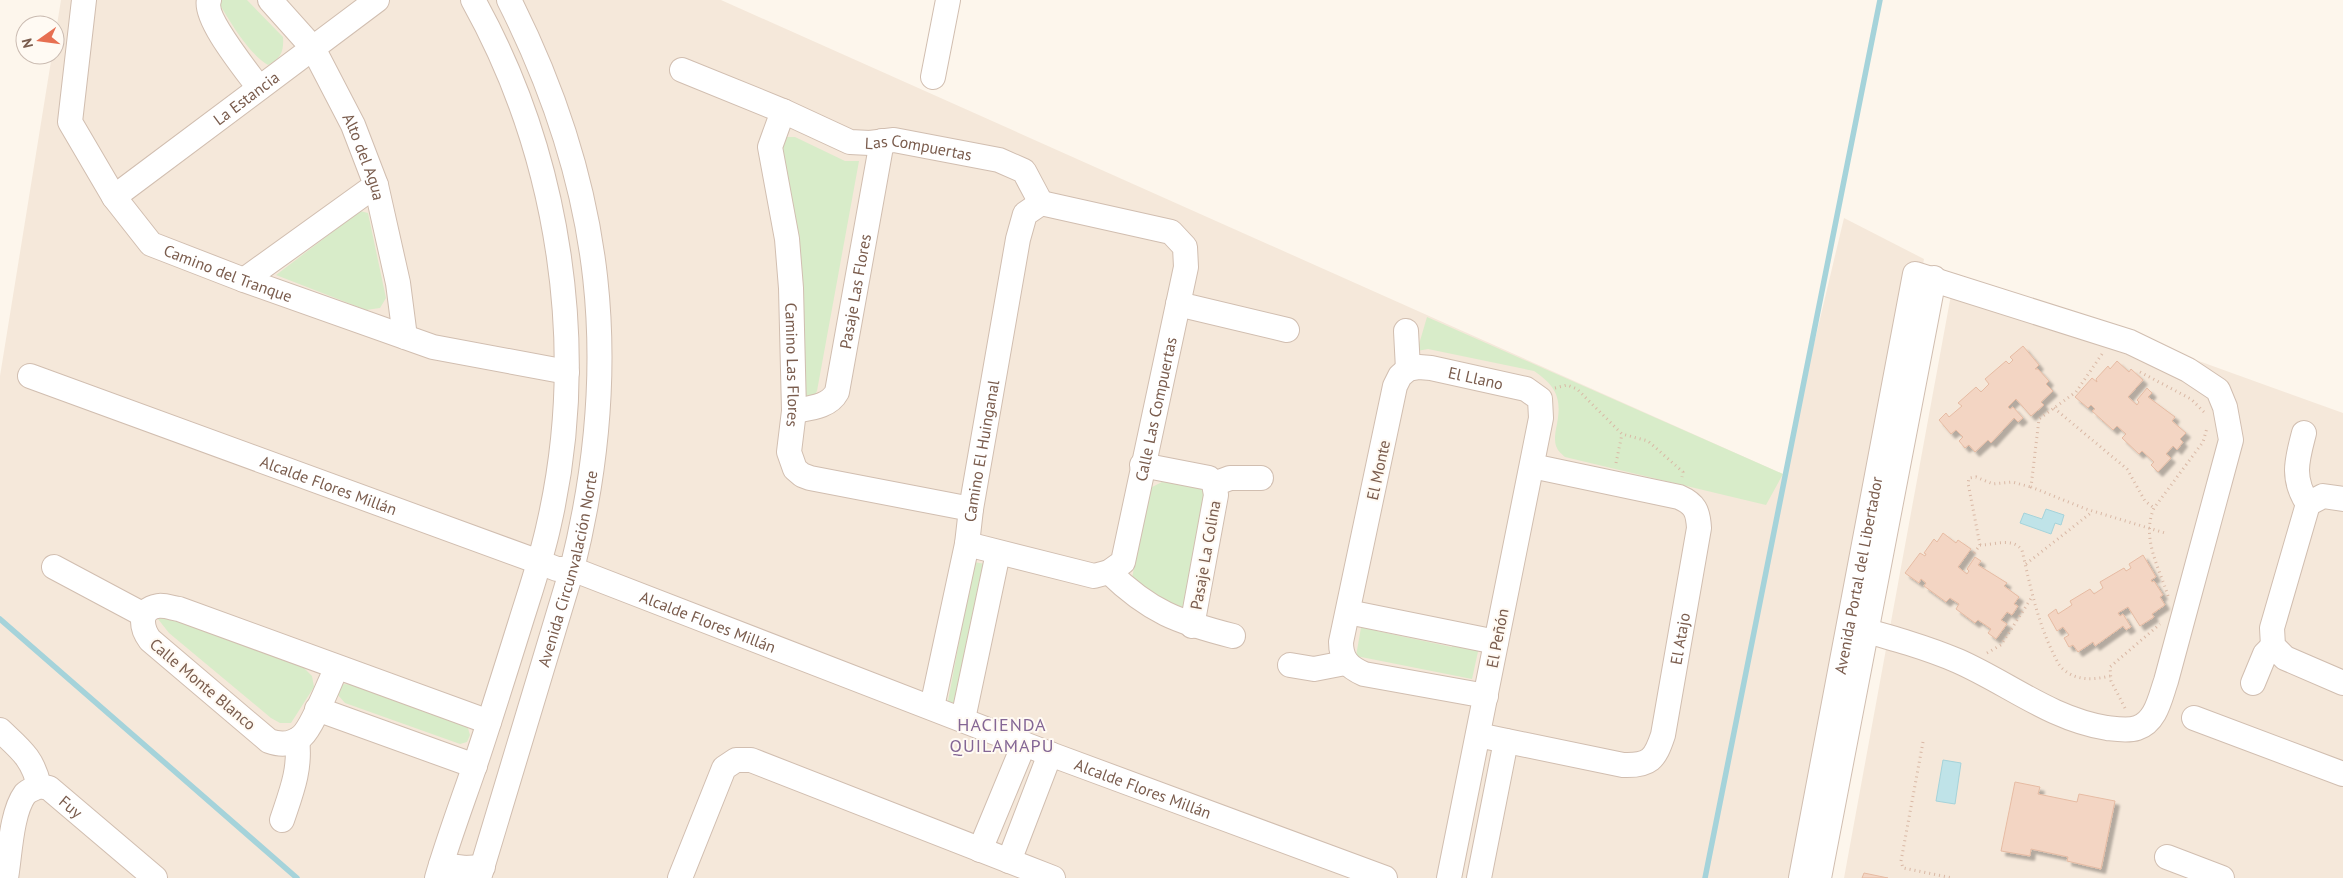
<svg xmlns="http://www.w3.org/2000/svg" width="2343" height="878" font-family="'PT Sans',sans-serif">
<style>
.residential{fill:#f5e8da}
.green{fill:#d8ecc9}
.water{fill:#bfe3e8;stroke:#a5d3da}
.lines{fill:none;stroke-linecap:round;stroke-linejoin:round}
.stream{stroke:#a5d3da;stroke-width:5.5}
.building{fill:#f3d5c3;stroke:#e6bba3;filter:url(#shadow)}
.minor-casing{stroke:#d1beb0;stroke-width:26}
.path{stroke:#d9b8a5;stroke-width:3;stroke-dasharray:1 4;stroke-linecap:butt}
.minor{stroke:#fff;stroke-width:24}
.labels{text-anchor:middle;stroke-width:4;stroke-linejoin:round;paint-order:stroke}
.street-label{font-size:16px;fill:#7a5c4d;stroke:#fffaf3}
.neighbourhood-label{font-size:18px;letter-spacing:1px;fill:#846695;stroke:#fffaf3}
</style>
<defs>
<filter id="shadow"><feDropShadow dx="4.5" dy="4.5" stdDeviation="1" flood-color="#0004"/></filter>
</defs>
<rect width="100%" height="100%" fill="#fdf6ec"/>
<path class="residential" d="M61,0H721L1783,474L1844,218L1924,259L1851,662L1807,878H0V376L52,55H55V37Z
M1955,273L2343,413V878H1844Z"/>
<path class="green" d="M220,0H247L283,37C284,51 281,59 268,65C249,54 230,22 219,3Z
M786,137H795L845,161H859L817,391L813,398L803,395L780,145Z
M360,211L368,213L386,298L380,308L366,310L276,275Z
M1427,317L1783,474L1766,505L1565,457C1563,455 1558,451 1557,448C1554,443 1555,434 1556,429C1562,401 1559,388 1534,371L1428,349L1417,351Z
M1162,482L1202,486L1207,500L1186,608C1165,606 1146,592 1132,578L1150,488Z
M974,562L985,564L954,704L948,701Z
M161,614L298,662L312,676L314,687L291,723H280L271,718L169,633L158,619Z
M1362,622L1376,625L1377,631L1452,647L1453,642L1479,647L1472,679L1356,656Z
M344,684L353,685L467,725L470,735L467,742L460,744L345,703L337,694V689Z"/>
<path class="water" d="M2046,509L2064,515L2061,525L2055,523L2051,534L2020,523L2024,513L2042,519Z
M1943,760L1961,763L1955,804L1936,801Z"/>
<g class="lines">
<path class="stream" d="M0,619L297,878
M1705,878L1880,0"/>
</g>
<path class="building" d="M2023,346L2039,365L2035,369H2038L2049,381L2046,384L2053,391L2041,402L2044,405L2031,416L2016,399L2008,407L2010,409L2013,407L2023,418L2018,422L2014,418L1991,443L1988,440L1975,452L1969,445L1965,448L1959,441L1963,437L1956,430L1951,434L1939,420L1946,413L1949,417L1962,406L1958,403L1976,387L1981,392L1989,384L1985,379L2006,361L2009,364L2013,360L2010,357Z
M2117,361L2129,372L2131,369L2143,380L2128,397L2137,405L2139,402L2137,400L2147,388L2152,393L2148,397L2175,417L2172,421L2186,433L2180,439L2183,442L2177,450L2173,446L2166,454L2171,458L2158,472L2151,465L2154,462L2142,451L2139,454L2122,438L2126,434L2117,426L2113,430L2092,411L2095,409L2091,405L2088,408L2075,397L2092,378L2097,382L2096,379L2108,366L2110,369Z
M1943,533L1956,543L1958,540L1971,549L1958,567L1967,574L1969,571L1967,569L1975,557L1981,561L1978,565L2007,583L2004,586L2019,597L2014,604L2018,606L2012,615L2007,612L2001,620L2007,624L1996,639L1988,633L1991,629L1978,620L1975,623L1956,609L1959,604L1950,598L1946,602L1924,586L1926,583L1921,579L1919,583L1905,573L1920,553L1925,556L1926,554L1924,553L1934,539L1937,542Z
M2143,555L2156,577L2151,580L2152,582L2154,581L2163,595L2160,597L2165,605L2152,614L2154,617L2140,626L2128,607L2118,613L2120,616L2123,614L2131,627L2126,630L2123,626L2095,646L2093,642L2078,652L2073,645L2069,647L2064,638L2069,635L2063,627L2057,631L2048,615L2056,609L2058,614L2072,605L2070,601L2090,589L2094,594L2103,588L2100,582L2124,568L2126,571L2131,568L2129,564Z
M2015,782L2040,787L2038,794L2077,802L2079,794L2115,801L2101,869L2067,861L2068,857L2031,849L2030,856L2001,851Z
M1864,873L1888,878H1862Z"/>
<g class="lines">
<g class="minor-casing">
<g id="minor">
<path id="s1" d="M84,0L70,122L114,197L151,244L244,280L433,347L567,372"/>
<path d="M209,0C203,18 247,71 259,88"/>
<path id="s2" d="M270,0L313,48L353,125L376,185L398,283L405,337"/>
<path id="s3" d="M682,70L783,111L850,142L870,143L894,140L999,160L1024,171L1041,203"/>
<path d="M933,77L948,0"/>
<path id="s4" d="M783,111L770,147L787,239L791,288L794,411L789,452L795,469L802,475L810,478L971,509"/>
<path id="s5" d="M114,197L377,0"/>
<path d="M244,280L376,185"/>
<path d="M1178,304L1287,330"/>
<path d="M1406,331L1408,369"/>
<path id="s6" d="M1408,369L1419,367L1431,368L1526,389L1540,399L1541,418L1449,878"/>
<path d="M1408,369L1400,376L1395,386L1341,642C1341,659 1348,667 1364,674L1486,696"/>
<path id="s7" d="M30,376L539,562L557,569H572L1050,754L1385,878"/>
<path id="s8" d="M794,411C810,408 829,407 837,392L882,141"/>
<path d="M2304,433C2297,460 2291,478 2308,504"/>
<path d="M1142,465L1209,478L1214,484L1216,495L1192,626"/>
<path d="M1214,484L1230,478H1261"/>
<path d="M2343,499L2323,496L2308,504L2272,628L2273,646L2285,658L2343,683"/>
<path id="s9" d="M967,544L1094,576L1109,572L1123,562L1186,267L1185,247L1171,232L1041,203"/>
<path d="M54,567L144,615"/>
<path d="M1109,572C1150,612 1178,622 1233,636"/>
<path d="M1348,612L1496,642"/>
<path d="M1290,665L1314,669L1345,663"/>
<path d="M337,667C329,683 313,726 302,736C292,745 280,745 269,741L150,640C141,628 138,609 158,606C165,605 172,608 179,609L489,722"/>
<path d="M2253,683L2265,654L2273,646"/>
<path id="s10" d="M932,707L967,544L971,509L1018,239L1025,214L1041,203"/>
<path d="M317,709L475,766"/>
<path d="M2194,718L2343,774"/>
<path d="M963,719L998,553"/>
<path d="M0,730C20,749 33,758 39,786"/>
<path id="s11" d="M1478,735L1623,765C1650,766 1655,759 1663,735L1699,528C1698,511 1695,504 1679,497L1532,466"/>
<path id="s12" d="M39,786L49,788L155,878"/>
<path d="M282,820C291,793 301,769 297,740"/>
<path d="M980,850L1024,744"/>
<path d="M2167,857L2222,878"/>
<path d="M1009,861L1050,754"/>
<path d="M441,865L465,868L483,867"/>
<path d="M6,878C10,855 11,813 25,794C29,790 34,789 39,786"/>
<path d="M437,878C448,840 462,803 475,765C491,717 506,669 521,621C531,589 542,557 549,524C589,349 560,156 473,0"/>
<path id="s13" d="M479,878L572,569C623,365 604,188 509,0"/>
<path d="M680,878L724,768L736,760H751L1053,878"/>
<path d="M1479,878L1506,741"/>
<path id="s14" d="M1801,878L1915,274L2130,342L2188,370L2218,390L2225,407L2231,440L2166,681C2160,698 2156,722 2137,728C2128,731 2116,729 2107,728C2051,719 2008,683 1958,661C1923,646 1885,636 1849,626"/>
<path d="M1819,878L1934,278"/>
</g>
</g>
<path class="path" d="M2102,354L2076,392L2039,419L2031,487L2086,509L2165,533
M2140,372L2191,399L2204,412
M1555,388L1567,385L1577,389L1622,434L1648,441L1683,472L1682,477
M2054,408L2127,469L2145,501L2154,508
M1616,463L1622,434
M1980,545C1995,545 2012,537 2022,550C2030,585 2037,620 2053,653C2056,658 2058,665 2063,669C2076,681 2093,680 2110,676
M1974,553L1980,545L1968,483L1969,478L1976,477L1993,484L2012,482L2031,487
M2026,564L2092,512
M2168,596C2159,567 2141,538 2154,508L2203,442L2207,428
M1987,653L2001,645L2032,597
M2125,708L2111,681L2110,667L2160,624
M1923,742L1901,861L1903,868L1952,878"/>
<use href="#minor" class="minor"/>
</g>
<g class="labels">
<g class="street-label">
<text dy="6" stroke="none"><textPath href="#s5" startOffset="165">La Estancia</textPath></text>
<text dy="6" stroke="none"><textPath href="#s3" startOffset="252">Las Compuertas</textPath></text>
<text dy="6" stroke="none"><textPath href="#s2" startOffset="185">Alto del Agua</textPath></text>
<text dy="6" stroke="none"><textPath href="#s1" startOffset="352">Camino del Tranque</textPath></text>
<text dy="6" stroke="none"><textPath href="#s8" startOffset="151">Pasaje Las Flores</textPath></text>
<text dy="6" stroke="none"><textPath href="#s4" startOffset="258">Camino Las Flores</textPath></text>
<text dy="6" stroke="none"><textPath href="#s6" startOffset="69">El Llano</textPath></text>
<text dy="6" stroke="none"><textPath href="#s9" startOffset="320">Calle Las Compuertas</textPath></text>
<text dy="6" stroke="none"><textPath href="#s10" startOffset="261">Camino El Huinganal</textPath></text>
<text transform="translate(1378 470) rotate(-78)" y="6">El Monte</text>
<text dy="6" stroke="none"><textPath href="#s7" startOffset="318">Alcalde Flores Millán</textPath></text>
<text transform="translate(1205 555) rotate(-80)" y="6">Pasaje La Colina</text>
<text dy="6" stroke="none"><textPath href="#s13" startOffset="322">Avenida Circunvalación Norte</textPath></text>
<text dy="6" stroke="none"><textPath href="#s14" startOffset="308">Avenida Portal del Libertador</textPath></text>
<text dy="6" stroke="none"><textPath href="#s7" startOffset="722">Alcalde Flores Millán</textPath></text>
<text transform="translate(1497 638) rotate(-79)" y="6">El Peñón</text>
<text dy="6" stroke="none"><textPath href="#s11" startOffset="302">El Atajo</textPath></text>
<text transform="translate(203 684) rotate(40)" y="6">Calle Monte Blanco</text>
<text dy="6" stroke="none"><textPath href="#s7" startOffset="1188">Alcalde Flores Millán</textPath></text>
<text dy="6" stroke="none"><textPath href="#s12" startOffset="39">Fuy</textPath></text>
</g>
<g class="neighbourhood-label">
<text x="1002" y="731">HACIENDA<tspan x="1002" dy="21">QUILAMAPU</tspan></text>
</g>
</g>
<g transform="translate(40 40) rotate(256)"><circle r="24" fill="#fffaf3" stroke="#cabbb1"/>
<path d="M0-4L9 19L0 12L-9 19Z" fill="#e76f51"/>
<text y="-8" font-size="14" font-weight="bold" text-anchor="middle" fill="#7a5c4d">N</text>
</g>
</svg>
